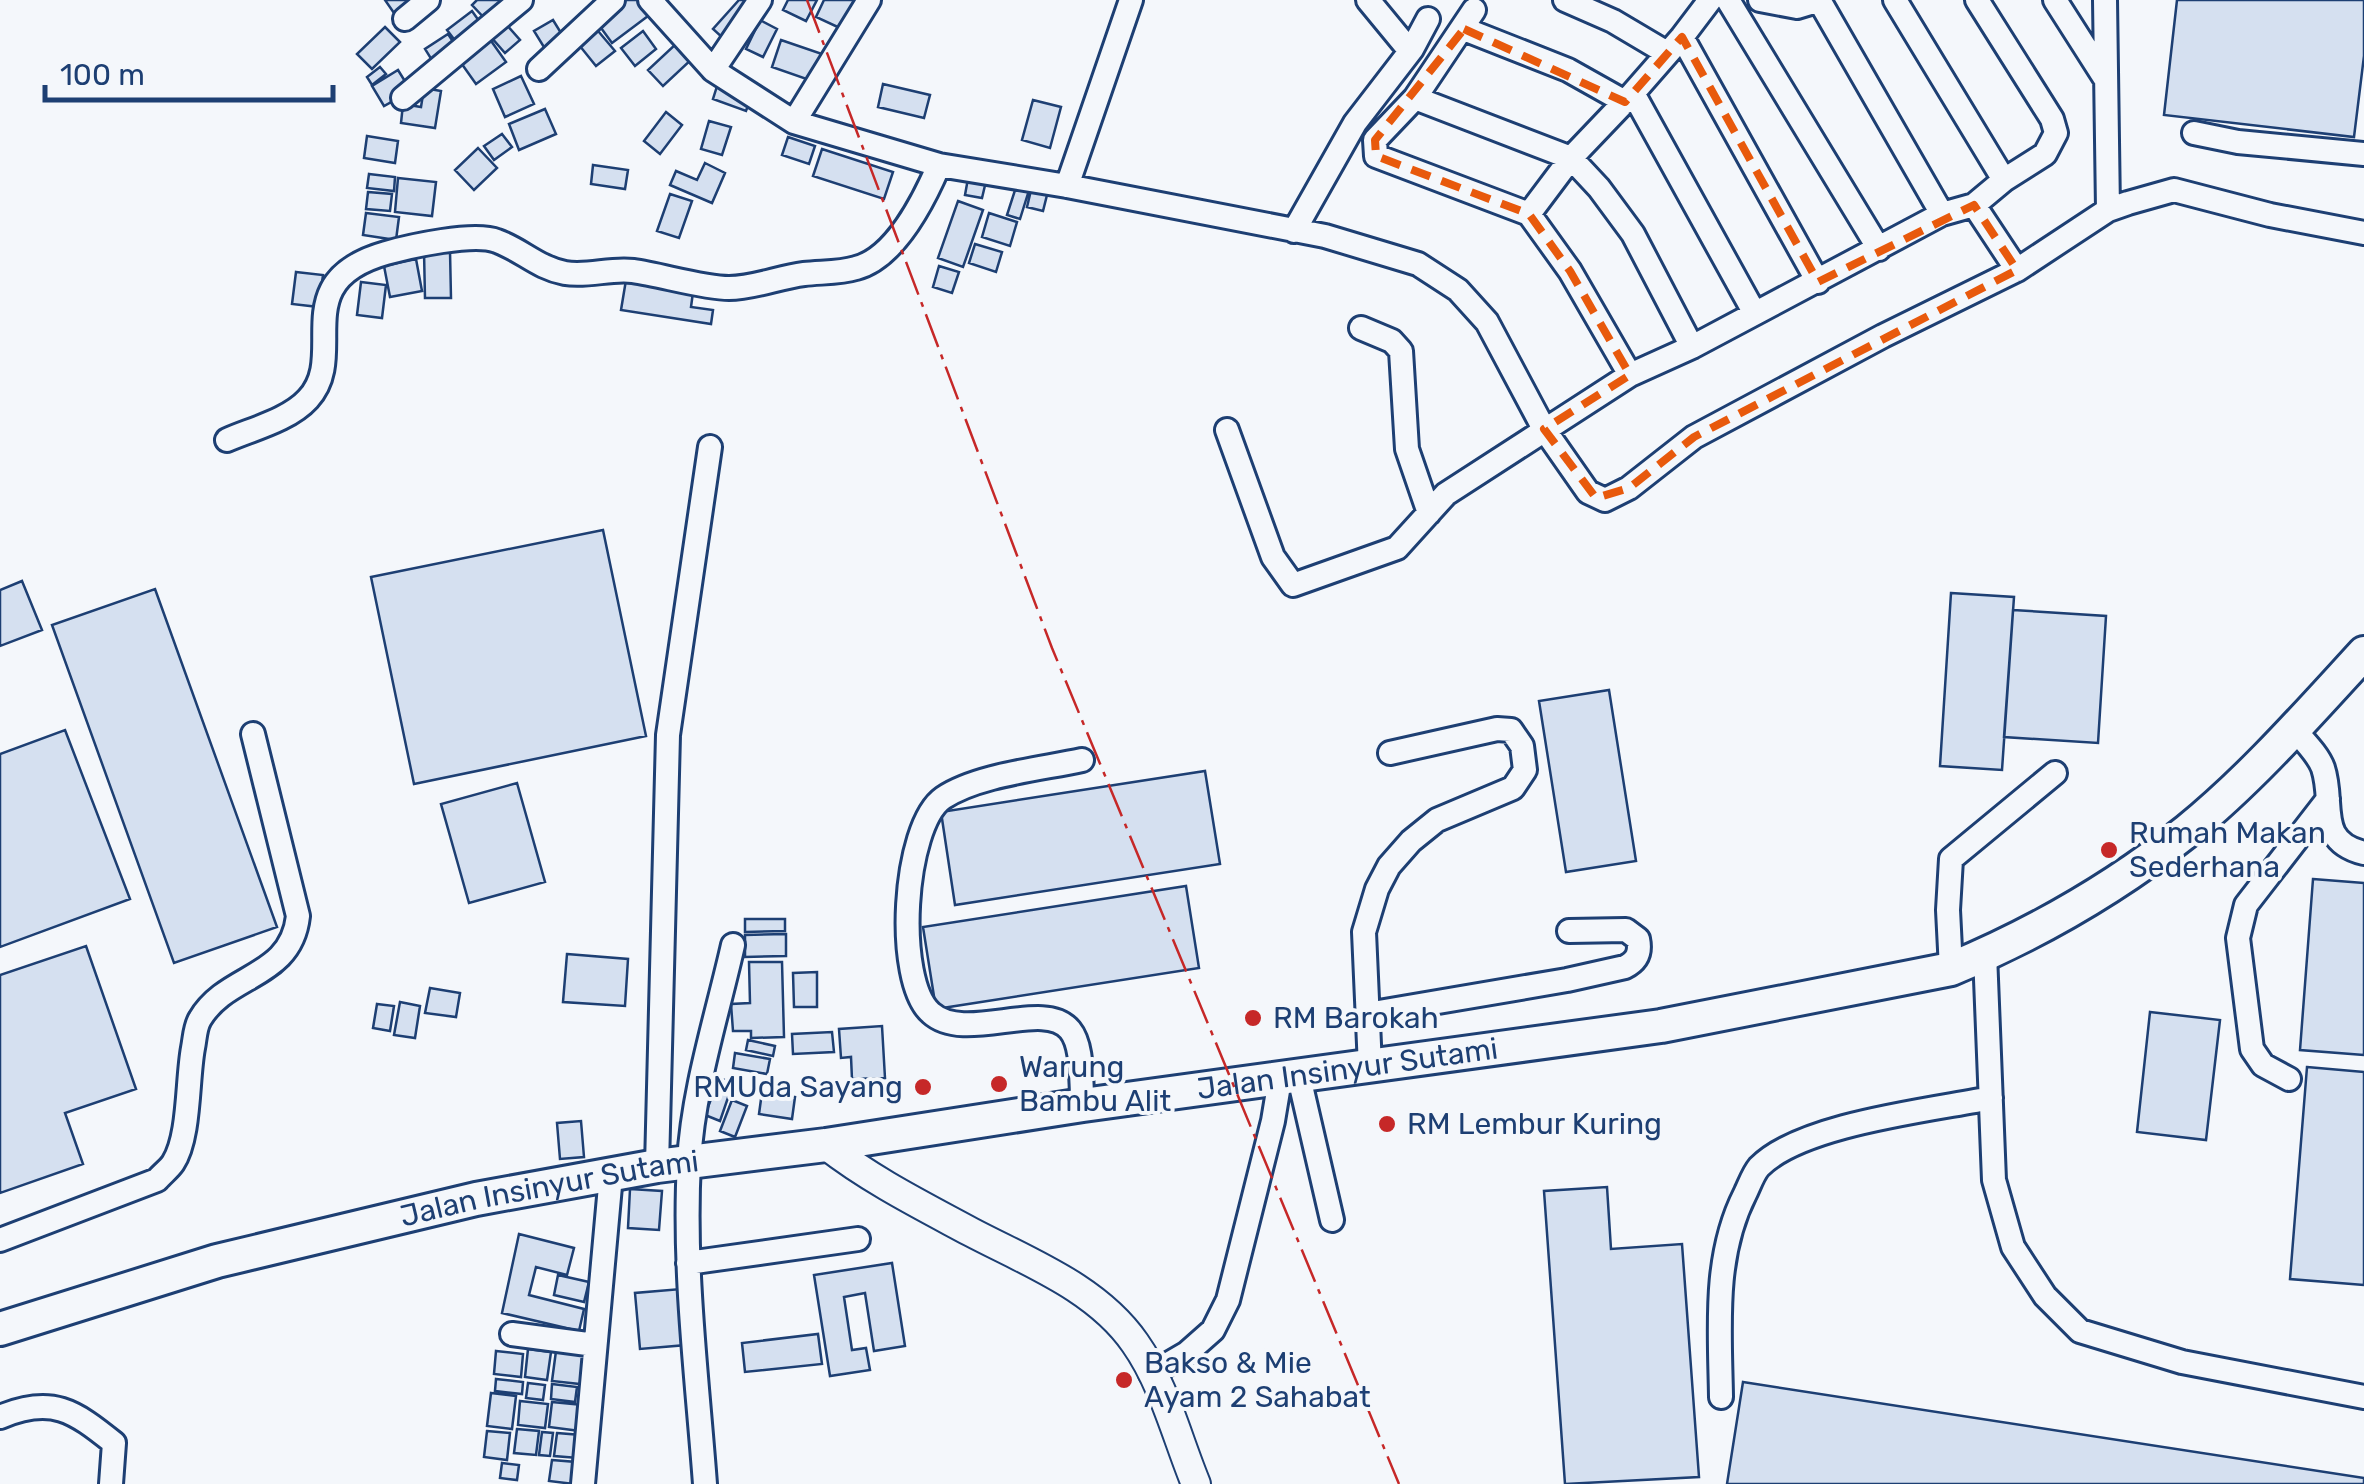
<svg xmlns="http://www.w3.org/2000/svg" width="2364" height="1484" font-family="Rubik,sans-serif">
<rect width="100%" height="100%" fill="#f4f7fb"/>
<path fill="#d5e0f0" stroke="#1d3f73" stroke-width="2.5" d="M385,0H413L394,13Z
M477,0H514L489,23L472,5Z
M625,0H642L652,13L612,43L596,21Z
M739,0H758L724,39L713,29Z
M788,0H817L806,21L783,10Z
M824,0H856L842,29L816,17Z
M2177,0H2364V56L2354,137L2164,115Z
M472,11L484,28L460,47L447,30Z
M553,20L566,41L547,52L534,31Z
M760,20L777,29L763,57L746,49Z
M506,24L520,40L505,53L491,37Z
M593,25L615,51L596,66L575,40Z
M385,27L400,42L372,69L357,54Z
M643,31L656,49L635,66L621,48Z
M448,34L458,49L435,65L425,49Z
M489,38L506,62L476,84L459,60Z
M781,40L825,55L815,82L772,67Z
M678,42L693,58L663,86L648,70Z
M380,67L386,74L372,85L367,77Z
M398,70L411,91L384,106L372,86Z
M521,76L534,104L505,117L493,89Z
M718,83L752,95L746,111L713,99Z
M883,84L930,95L924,118L878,107Z
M424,88L441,91L435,128L401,123L403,104L421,107Z
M1033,100L1061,107L1050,148L1022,140Z
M545,109L556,134L519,150L509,124Z
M666,112L682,125L660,154L644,141Z
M709,121L731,127L722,155L701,149Z
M502,134L512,147L494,160L484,146Z
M367,136L398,141L395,163L364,158Z
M788,137L815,146L809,164L782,155Z
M478,148L497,168L474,190L455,170Z
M822,149L893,172L884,199L813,176Z
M705,163L725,173L712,203L670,185L676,171L697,180Z
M593,165L628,170L625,189L591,184Z
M969,173L987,177L982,198L965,195Z
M369,174L395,177L394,191L367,188Z
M398,178L436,182L432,216L395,212Z
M1017,184L1030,187L1020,219L1007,215Z
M1032,186L1048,191L1043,211L1027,207Z
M368,192L392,194L390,211L366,209Z
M670,194L692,201L679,238L657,231Z
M958,201L983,210L963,267L938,258Z
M366,213L399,217L396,240L363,235Z
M989,213L1017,222L1010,246L982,237Z
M975,244L1002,252L996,272L969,263Z
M424,251H450L451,298H425Z
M416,259L422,291L390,297L384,266Z
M939,266L959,272L952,293L933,287Z
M296,272L323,275L319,307L292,304Z
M627,274L694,285L691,307L713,310L711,324L621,310Z
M361,282L386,285L382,318L357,315Z
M603,530L646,736L414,784L371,577Z
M22,581L42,630L0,646V590Z
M155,589L277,927L174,963L52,625Z
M1951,593L2014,597L2002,770L1940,766Z
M2013,610L2106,616L2098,743L2004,737Z
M1609,690L1636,861L1566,872L1539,701Z
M65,730L130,899L0,947V754Z
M1205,771L1220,864L955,905L941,812Z
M517,783L545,882L469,903L441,804Z
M2313,879L2364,883V1055L2300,1050Z
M1186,886L1199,968L936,1009L923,927Z
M745,919H785V931L745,932Z
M786,934V956L745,957V935Z
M86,946L136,1089L65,1113L83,1164L0,1193V975Z
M567,954L628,959L625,1006L563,1002Z
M749,962H782L784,1037L751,1038V1031H733L731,1004L750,1003Z
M817,972V1007H794L793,973Z
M430,988L460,993L456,1017L425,1013Z
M400,1002L420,1006L415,1038L394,1035Z
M377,1004L394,1006L390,1031L373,1028Z
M2150,1012L2220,1020L2206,1140L2137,1132Z
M882,1026L885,1078L852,1079L851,1057L841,1058L839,1029Z
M832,1032L834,1052L793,1054L792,1034Z
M748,1040L775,1046L773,1056L746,1050Z
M735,1053L770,1059L767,1074L733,1068Z
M2307,1067L2364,1072V1285L2290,1279Z
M719,1078L733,1083L720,1121L705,1115Z
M762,1092L795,1097L792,1119L759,1114Z
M732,1100L747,1106L735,1137L720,1131Z
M581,1121L584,1157L560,1159L557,1123Z
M1607,1187L1611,1249L1682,1244L1699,1477L1565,1484L1544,1191Z
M630,1189L662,1191L659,1230L628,1228Z
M519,1234L574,1248L567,1275L536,1267L529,1295L584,1309L579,1331L502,1313Z
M892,1263L905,1346L874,1351L865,1293L844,1297L852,1350L866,1348L870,1370L830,1376L814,1275Z
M558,1275L589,1282L584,1302L554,1295Z
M681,1289L686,1345L640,1349L635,1293Z
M818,1334L822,1364L745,1372L742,1343Z
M528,1349L551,1352L547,1380L525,1377Z
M496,1351L523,1354L521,1377L494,1374Z
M556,1351L592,1355L589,1385L552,1381Z
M496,1379L523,1382L522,1394L495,1391Z
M1743,1382L2364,1478V1484H1727Z
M528,1383L545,1385L543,1400L526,1398Z
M552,1384L577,1387L575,1402L551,1399Z
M491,1393L516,1396L512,1429L487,1426Z
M520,1401L548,1404L545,1428L518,1425Z
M552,1402L583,1405L580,1431L549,1427Z
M517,1429L539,1431L536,1455L514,1453Z
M487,1431L510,1433L507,1460L484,1457Z
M542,1432L553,1433L550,1456L539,1455Z
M557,1433L581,1435L578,1458L554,1456Z
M552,1460L576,1462L574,1484L549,1481Z
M502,1463L519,1465L517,1480L500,1478Z"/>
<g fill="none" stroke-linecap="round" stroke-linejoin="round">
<defs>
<path id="minor" d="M650,0L713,70L794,122L939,165L1067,186L1325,236L1418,264L1458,290L1487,322L1544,429L1588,492L1605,500L1629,488L1694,437L1883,336L2017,270L2108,210L2128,203L2174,190L2270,215L2364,233
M1368,0L1410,51
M1565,0L1613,21L1667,53
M1728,0L1879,249
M1760,0L1797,7L1820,0
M1819,0L1942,214
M1895,0L2004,180
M2055,0L2106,80
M2105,0L2108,210
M1474,10L1415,98L1375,140L1376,156L1529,214L1570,271L1630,375
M405,19L428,0
M1464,29L1568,70L1625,102
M1682,37L1818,282
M539,69L613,0
M713,70L760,0
M1633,93L1682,37L1710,0
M403,98L521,0
M1415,98L1571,158L1599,188L1633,234L1692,347
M794,122L869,0
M2194,133L2238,142L2364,154
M1067,186L1131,0
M1974,205L2017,270
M1529,214L1571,158L1633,93L1754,312
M1294,231L1355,123L1412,49L1428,19
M1361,328L1392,341L1401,351L1407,449L1429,513
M1227,430L1273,557L1293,585L1397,548L1446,494L1630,375L1692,347L1942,214L1974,205L2004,180L2045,154L2056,133L2052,119L1977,0
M227,440C252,429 289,420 308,399C350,354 284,282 386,253C411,246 474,232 497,241C522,250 538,268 565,273C588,277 610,268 633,271C661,275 704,288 729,288C754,288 779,277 804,274C820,272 840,273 856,268C895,258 924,200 939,165
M2294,729C2303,740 2318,754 2323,768C2335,804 2315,841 2364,853
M1082,760C1041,769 977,775 943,798C903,826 894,981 931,1013C965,1044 1044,998 1070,1030C1084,1047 1080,1084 1083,1105
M1985,954L1994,1180L2013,1247L2045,1296L2080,1331L2182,1362L2364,1397
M1951,969L1948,910L1951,859L2055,773
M1367,1014L1567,980L1625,967C1637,961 1641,953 1638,939L1626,930L1569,931
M1370,1067L1364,932L1377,889L1389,866L1411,841L1437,820L1513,788L1525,770L1522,746L1511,730L1497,729L1390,753
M1299,1077L1332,1220
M2289,1079L2263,1065L2252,1049L2238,938L2246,905L2328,799
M657,1166L668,735L710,447
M0,1240L157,1180C162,1174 169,1169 173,1163C190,1137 187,1080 193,1048C195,1038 195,1027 200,1019C227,973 291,979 298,916L253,734
M688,1263L858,1239
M512,1334L595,1345
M1151,1374L1187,1353L1213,1330L1228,1300L1273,1121L1280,1079
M1721,1397C1720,1329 1713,1257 1745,1194C1749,1186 1753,1174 1759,1167C1801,1124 1931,1110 1991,1098
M0,1417C52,1395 74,1411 114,1443L111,1484
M583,1484L611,1175
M705,1484C697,1377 683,1269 689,1162C693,1089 717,1016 733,945"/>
<path id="major" d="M826,1145C871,1180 921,1205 971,1232C1028,1262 1097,1288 1135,1343C1164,1384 1177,1438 1196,1484"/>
<g id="highway">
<path id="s1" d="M0,1329L217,1261L476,1199L657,1166L826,1145L1083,1105L1661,1026L1951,969C2035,934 2115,888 2187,831C2251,779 2308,714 2364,653"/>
</g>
</defs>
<use href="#minor" stroke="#1d3f73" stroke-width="28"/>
<use href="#major" stroke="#1d3f73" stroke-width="32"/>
<use href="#highway" stroke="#1d3f73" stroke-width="38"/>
<use href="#minor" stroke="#f4f7fb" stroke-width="22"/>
<use href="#major" stroke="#f4f7fb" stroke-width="28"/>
<use href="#highway" stroke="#f4f7fb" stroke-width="32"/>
<path stroke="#c62828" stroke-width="2.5" stroke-dasharray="35 8 5 8" stroke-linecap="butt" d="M807,0L1052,648L1399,1484"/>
</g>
<path fill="none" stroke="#e8590c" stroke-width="8" stroke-dasharray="20 12" stroke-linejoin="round" d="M1464,29L1625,102L1682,37L1818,282L1974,205L2017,270L1694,437L1629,488L1596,498L1544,429L1630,375L1570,271L1529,214L1376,156L1375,140Z"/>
<g fill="#c62828" stroke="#f4f7fb" stroke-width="4">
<circle cx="2109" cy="850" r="10"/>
<circle cx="1253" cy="1018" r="10"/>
<circle cx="999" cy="1084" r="10"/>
<circle cx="923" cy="1087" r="10"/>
<circle cx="1387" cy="1124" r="10"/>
<circle cx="1124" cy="1380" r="10"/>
</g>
<g text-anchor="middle" stroke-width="8" stroke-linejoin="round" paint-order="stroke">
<g font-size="30" fill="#1d3f73" stroke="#f4f7fb" text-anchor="start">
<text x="2129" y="843">Rumah Makan<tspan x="2129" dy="34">Sederhana</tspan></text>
<text x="1273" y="1028">RM Barokah</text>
<text x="1019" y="1077">Warung<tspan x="1019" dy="34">Bambu Alit</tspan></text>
<text x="903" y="1097" text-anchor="end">RMUda Sayang</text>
<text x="1407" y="1134">RM Lembur Kuring</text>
<text x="1144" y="1373">Bakso &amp; Mie<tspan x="1144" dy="34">Ayam 2 Sahabat</tspan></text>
</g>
<g font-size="30" fill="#1d3f73" stroke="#f4f7fb">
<text dy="10" stroke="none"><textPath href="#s1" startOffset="1375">Jalan Insinyur Sutami</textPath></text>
<text dy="10" stroke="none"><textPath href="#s1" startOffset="568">Jalan Insinyur Sutami</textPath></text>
</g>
</g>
<path d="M45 85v15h288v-15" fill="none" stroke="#1d3f73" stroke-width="5"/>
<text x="60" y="85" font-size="30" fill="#1d3f73" stroke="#f4f7fb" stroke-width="8" paint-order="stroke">100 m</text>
</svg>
